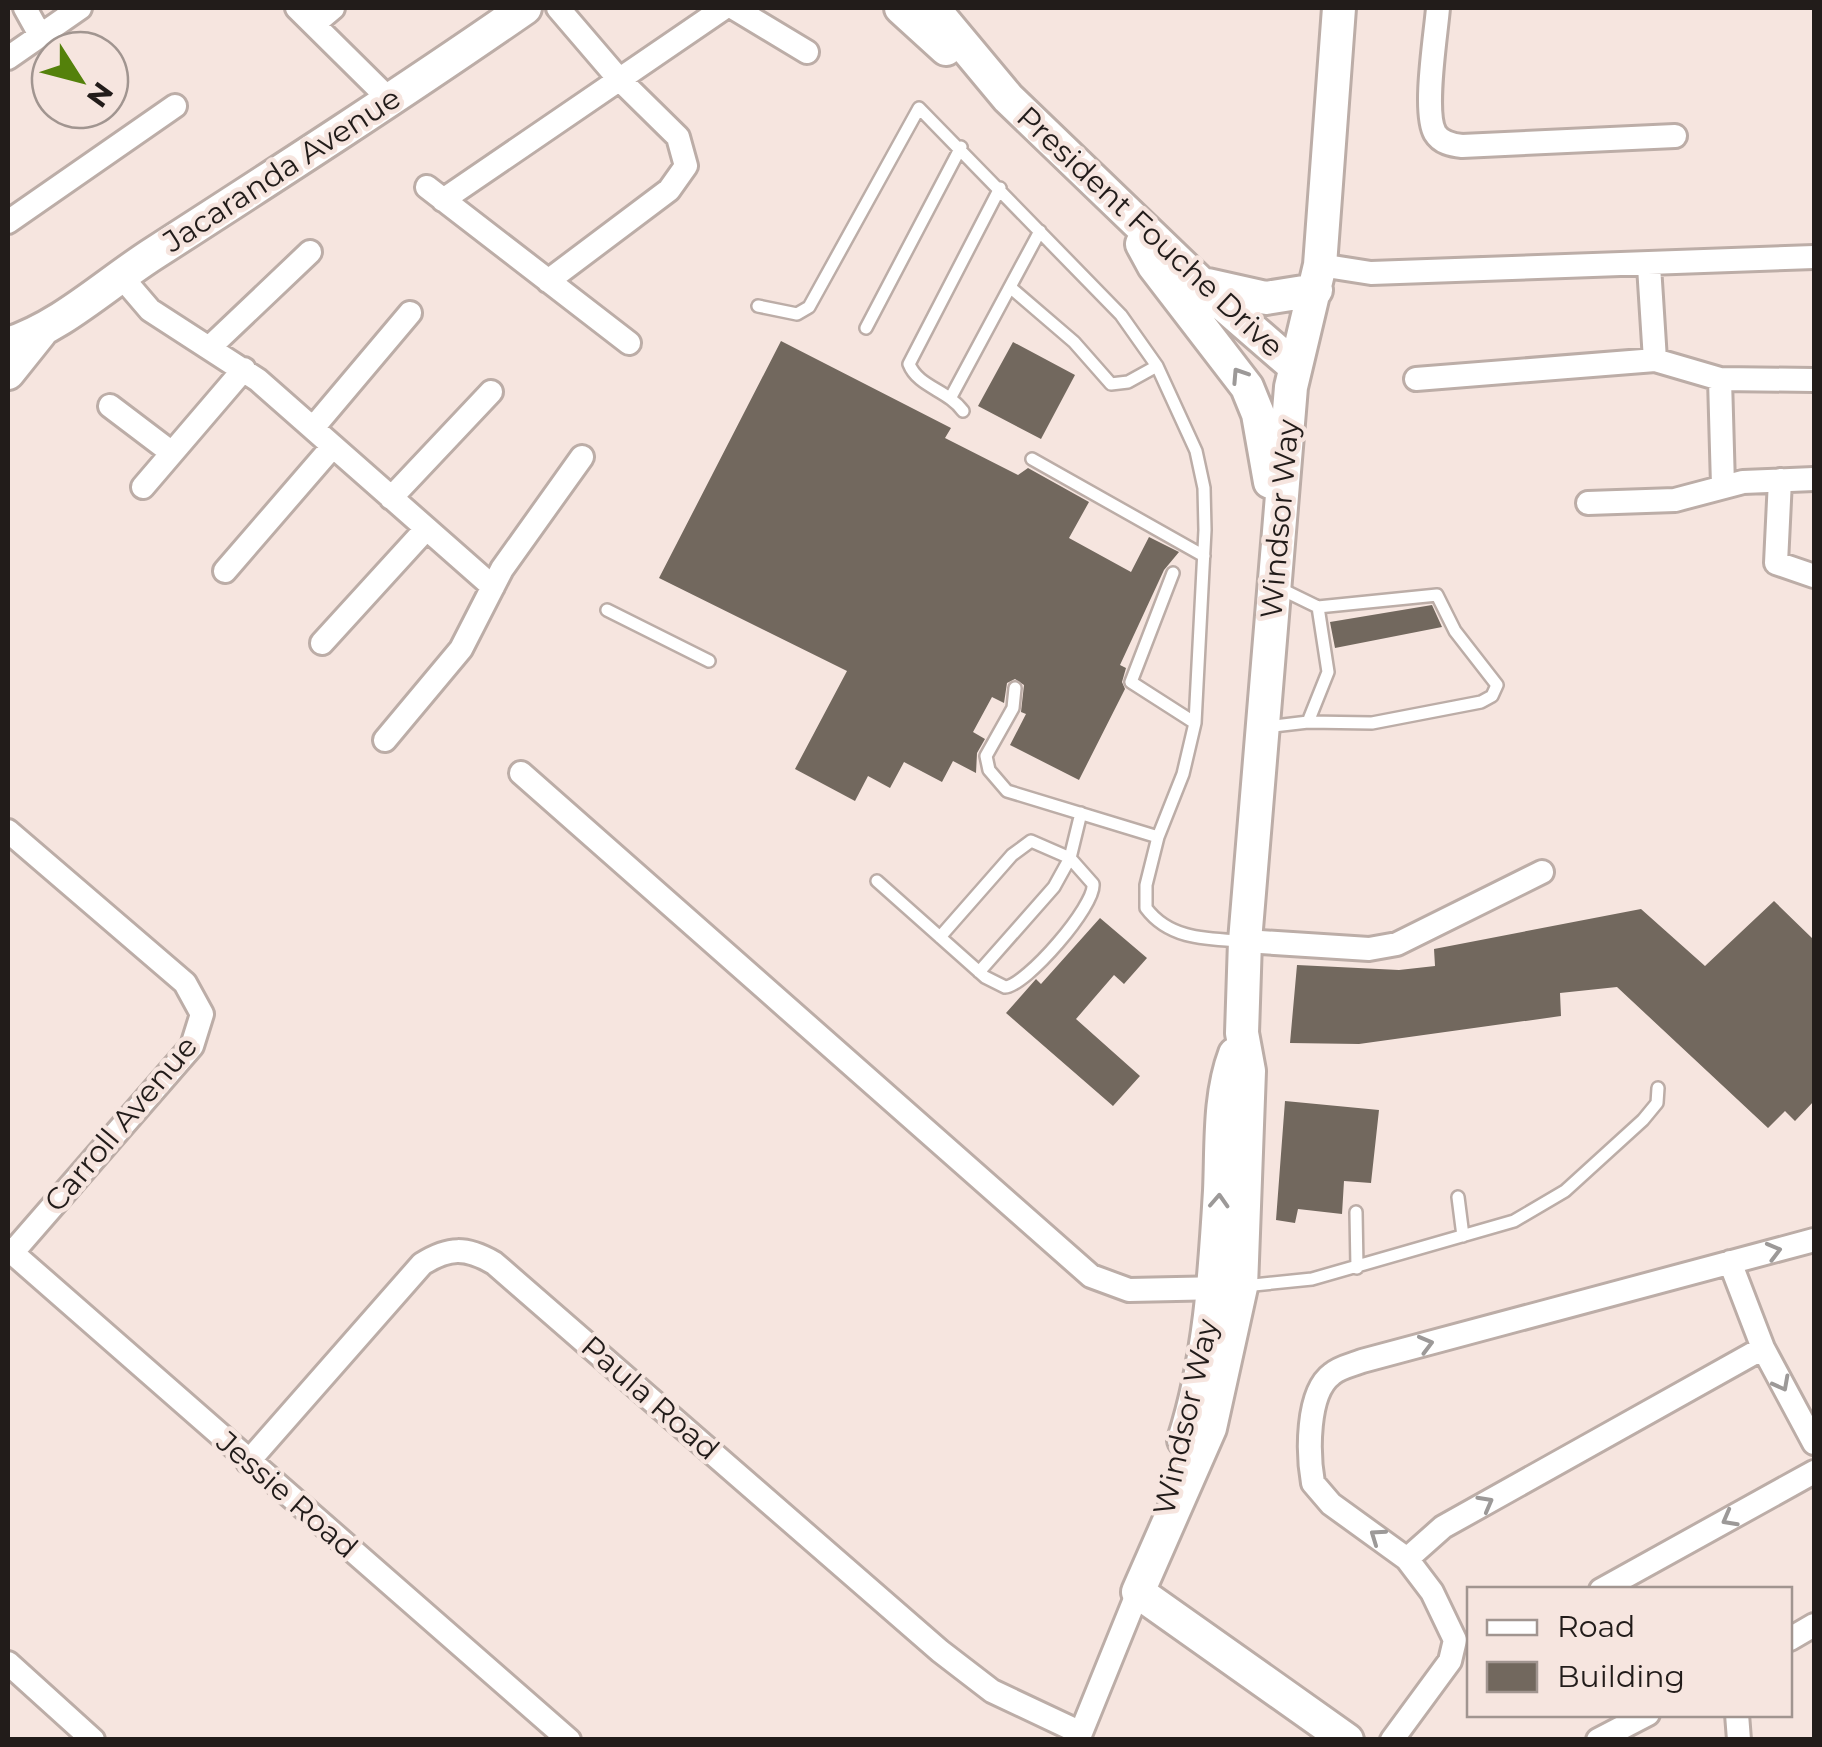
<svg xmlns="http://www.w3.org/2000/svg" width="1822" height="1747" font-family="Montserrat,sans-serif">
<rect width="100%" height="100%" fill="#f6e5df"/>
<path fill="#72685e" d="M781,341L951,428L945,438L1018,475L1028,468L1089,502L1069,538L1131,572L1149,537L1179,552L1164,570L1120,665L1126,668L1122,682L1125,689L1079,780L1010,745L1026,714L1021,712L1024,685L1015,679L1007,683L1004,703L992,697L973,732L985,739L977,753L976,773L953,761L942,782L904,762L890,788L868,776L855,801L795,769L847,671L659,578Z
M1013,342L1075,375L1041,439L978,406Z
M1432,605L1442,627L1335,648L1330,622Z
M1774,901L1814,940V1101L1795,1121L1785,1111L1768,1128L1617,987L1560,993L1561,1016L1359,1044L1290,1043L1297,965L1399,970L1435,966L1434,949L1641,909L1705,966Z
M1100,918L1147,958L1124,984L1114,975L1076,1019L1140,1076L1113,1106L1006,1013L1036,979L1041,984Z
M1285,1101L1379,1110L1371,1183L1344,1181L1342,1214L1298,1209L1295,1223L1276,1220Z"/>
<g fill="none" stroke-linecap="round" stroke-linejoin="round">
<defs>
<path id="lane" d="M1010,287L1074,342L1111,384L1128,382L1157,366
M758,306L797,314L809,307L919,108L1121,315L1157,366L1196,451L1204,488L1205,530L1195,723L1183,774L1158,837L1146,885V908C1169,939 1206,939 1241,941
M866,328L961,147
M952,395L1040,231
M963,411C948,390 918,387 909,364L1000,188
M1032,459L1204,556
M1173,573L1131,682L1195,723
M607,610L709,661
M1015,688L1013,708L986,756L989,770L1007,791L1158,837
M1308,722L1328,672L1318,607
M1266,727L1308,722L1372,723L1481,702L1492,696L1497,685L1455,631L1437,595L1318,607L1277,587
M877,881L985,977L1005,987C1026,986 1096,905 1093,884L1070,858L1031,841L1012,855L940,937
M979,972L1054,887L1070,858L1081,813
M1458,1197L1463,1236
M1356,1212L1357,1268
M1244,1286L1312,1279L1514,1221L1565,1191L1643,1120L1657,1103L1658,1088"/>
<path id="street" d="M25,8L40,35
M297,8L391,101
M734,8L807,52
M1438,8C1436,34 1423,112 1435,133C1441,143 1452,145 1462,146L1675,136
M314,24L333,8
M8,58L80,8
M427,187L629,343
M443,200L724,8
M8,222L175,106
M1320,265L1371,273L1814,257
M1649,266L1655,360
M120,275L150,310L258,380L493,587
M548,281L669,190L686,166L678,137L618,78L558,8
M209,348L310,252
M1416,379L1655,360L1720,379L1814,380
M1720,379L1723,486
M110,406L172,453
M313,428L410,313
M1780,480L1776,563L1814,576
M143,487L244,369
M391,498L491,392
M1588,503L1675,500L1743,482L1814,479
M225,571L333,446
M322,643L426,529
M385,740L461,649L502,569L582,457
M521,773L1091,1276L1129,1290L1224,1288
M8,831L185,983L202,1014L192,1046L12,1253
M1245,941L1369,949L1397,944L1542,872
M8,1249L569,1740
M1730,1262L1763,1348L1814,1443
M248,1462L422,1264C449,1247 466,1247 494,1263L940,1651L992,1691L1081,1733
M1407,1559L1443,1527L1763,1348
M1601,1590L1814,1472
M1790,1639L1814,1625
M8,1663L93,1740
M1737,1714L1739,1740
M1078,1740L1138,1592
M1392,1740L1450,1661L1455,1640L1432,1592L1407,1559L1331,1504L1313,1483C1308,1455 1306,1393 1332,1374C1340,1367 1352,1365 1362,1361L1814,1240
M1598,1740L1648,1714"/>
<path id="secondary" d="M901,8L946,49
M933,8L1008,98L1219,301L1293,365
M1339,8L1320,265L1291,387L1245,941L1242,1033L1249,1071L1241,1287L1210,1428L1138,1592L1347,1740
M1142,244L1154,266L1247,387L1258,414L1270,482
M1208,285L1266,298L1316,290
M8,344C63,326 107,283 156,252C280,172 404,92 525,8
M8,373L40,333
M1184,1440C1210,1359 1215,1275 1220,1191C1222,1146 1219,1096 1235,1054"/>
</defs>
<use href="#lane" stroke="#bcada7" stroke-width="16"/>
<use href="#street" stroke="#bcada7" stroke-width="28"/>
<use href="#secondary" stroke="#bcada7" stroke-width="38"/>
<use href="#lane" stroke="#fff" stroke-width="11"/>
<use href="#street" stroke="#fff" stroke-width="22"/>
<use href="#secondary" stroke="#fff" stroke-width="32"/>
</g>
<defs><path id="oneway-chevron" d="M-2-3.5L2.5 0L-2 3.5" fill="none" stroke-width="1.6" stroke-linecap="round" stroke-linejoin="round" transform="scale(2.5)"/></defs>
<g stroke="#9c9998">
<use href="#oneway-chevron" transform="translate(1239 375) rotate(-123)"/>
<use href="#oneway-chevron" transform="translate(1219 1201) rotate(-87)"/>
<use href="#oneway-chevron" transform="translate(1774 1251) rotate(-15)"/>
<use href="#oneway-chevron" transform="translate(1426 1344) rotate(-15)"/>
<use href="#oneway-chevron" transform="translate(1782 1384) rotate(62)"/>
<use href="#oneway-chevron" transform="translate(1486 1503) rotate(-29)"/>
<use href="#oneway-chevron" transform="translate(1729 1519) rotate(151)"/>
<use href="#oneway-chevron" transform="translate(1377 1536) rotate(-145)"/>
</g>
<g text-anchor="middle" stroke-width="9" stroke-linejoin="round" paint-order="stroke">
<g font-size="30" fill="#221c1a" stroke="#f6e5df">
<text transform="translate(282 170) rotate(-33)" y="10">Jacaranda Avenue</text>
<text transform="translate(1150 232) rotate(43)" y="10">President Fouche Drive</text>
<text transform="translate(1280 519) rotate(-85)" y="10">Windsor Way</text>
<text transform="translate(121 1124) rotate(-50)" y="10">Carroll Avenue</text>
<text transform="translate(650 1398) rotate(41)" y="10">Paula Road</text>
<text transform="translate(1186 1417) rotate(-77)" y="10">Windsor Way</text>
<text transform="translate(287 1495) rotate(41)" y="10">Jessie Road</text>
</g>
</g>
<rect width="1822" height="1747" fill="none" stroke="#221c1a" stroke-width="20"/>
<rect x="1467" y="1587" width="325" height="130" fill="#f6e5df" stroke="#a19590" stroke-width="2.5"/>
<rect x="1487" y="1620" width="50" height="15" fill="#ffffff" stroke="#a19590" stroke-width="2.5"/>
<text x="1557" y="1637" font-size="30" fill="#221c1a">Road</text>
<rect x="1487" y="1662" width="50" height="30" fill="#72685e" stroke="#a19590" stroke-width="2.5"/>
<text x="1557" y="1687" font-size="30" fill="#221c1a">Building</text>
<g transform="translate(80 80) rotate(126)"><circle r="48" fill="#f6e5df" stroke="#a19590" stroke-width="2.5"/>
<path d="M0-8L18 38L0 25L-18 38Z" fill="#54810b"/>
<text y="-15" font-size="28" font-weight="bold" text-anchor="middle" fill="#221c1a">N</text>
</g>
</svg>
